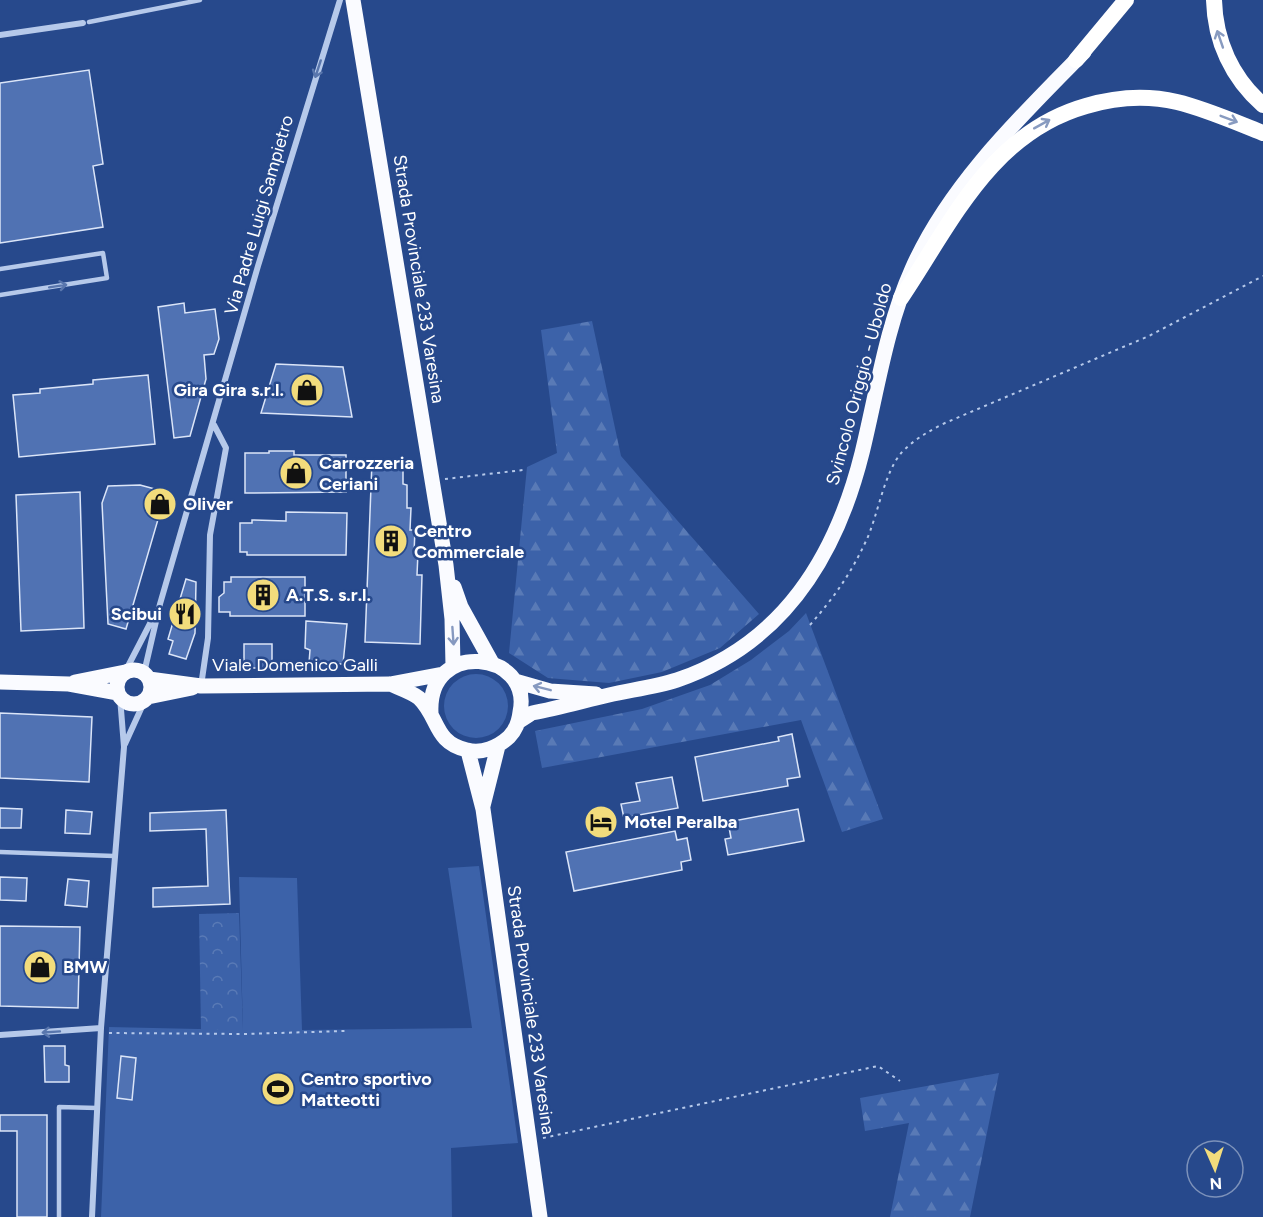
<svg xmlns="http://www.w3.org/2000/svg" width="1263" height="1217" font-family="Figtree,sans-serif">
<defs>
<pattern id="forest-firs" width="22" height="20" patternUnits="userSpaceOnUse" patternTransform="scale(1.5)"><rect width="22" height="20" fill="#3c62a9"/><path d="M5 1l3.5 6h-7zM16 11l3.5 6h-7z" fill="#597ab6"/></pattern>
<pattern id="park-crowns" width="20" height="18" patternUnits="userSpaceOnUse" patternTransform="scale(1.5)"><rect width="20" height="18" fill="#3c62a9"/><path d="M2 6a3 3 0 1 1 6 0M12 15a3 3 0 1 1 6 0" fill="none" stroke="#597ab6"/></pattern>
</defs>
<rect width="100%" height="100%" fill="#27498c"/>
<path fill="#3c62a9" d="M444 706a32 32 0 1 1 64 0a32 32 0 1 1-64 0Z
M479,866L518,1143L451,1148L452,1217H101L109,1027L243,1030L239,877L297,878L302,1030L472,1028L448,868Z"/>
<path fill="url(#forest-firs)" d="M592,321L621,456L759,614L720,648L662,672L609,683L548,678L509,653L527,467L557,453L541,330Z
M806,613L883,819L842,832L801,720L542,768L535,731L642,709L710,685L751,660L789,631Z
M999,1073L970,1217H890L909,1123L865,1131L860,1098Z"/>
<path fill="url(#park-crowns)" d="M239,913L243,1030H201L199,914Z"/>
<path fill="#5072b3" stroke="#dbe5f8" stroke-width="1.5" d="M89,70L103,164L93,166L103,227L0,243V83Z
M184,303L185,313L215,309L219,339L214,354L204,355L206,379L190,436L174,438L158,307Z
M276,364L343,367L352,417L261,413Z
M148,375L155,444L19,457L13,395L40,393V389L93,384V380Z
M269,451H294V455H346V492L245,493V453H269Z
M372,461L403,462V484L407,485V508H411L410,530H415L414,553H418L417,575H422L420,644L365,642Z
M140,485L166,492L126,629L108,624L102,503L108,486Z
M80,492L84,628L21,631L16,495Z
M286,512L347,513L346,555H247V552H240V523H252V520L286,521Z
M231,577H305V616H230V612H219V597L224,593V582H231Z
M186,579L196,582L195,633L186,659L169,654L173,641L168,639Z
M306,621L347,624L343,664L309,663L310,650L305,648Z
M244,644H272V668H244Z
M0,713L92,717L89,782L0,778Z
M792,734L800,777L787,779L788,786L703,801L695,757L779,741L778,737Z
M672,777L678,808L633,816L634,821L625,823L621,804L640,801L636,783Z
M0,808L22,809L21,828H0Z
M798,809L804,841L728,855L725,839L731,838L728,822Z
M66,810L92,812L90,834L65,833Z
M226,810L230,904L153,907V888L208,886L206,829L150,831V813Z
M675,831L677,840L687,838L691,860L681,862L682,870L574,891L566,852Z
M0,877L27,878L26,901L0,900Z
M68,879L89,881L87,907L65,905Z
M0,926L80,927L78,1008L0,1006Z
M44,1046H65V1065L69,1066V1082H45Z
M121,1056L136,1058L132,1100L117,1098Z
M0,1115H47V1217H17V1131H0Z"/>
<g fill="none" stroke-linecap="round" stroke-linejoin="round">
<path stroke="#b6c9ea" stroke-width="2" stroke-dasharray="3 4.5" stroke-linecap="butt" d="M445,479L523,470
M810,625C835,596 850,575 866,541C878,516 884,471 903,451C915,439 929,431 945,423L1149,336L1263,276
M109,1033L244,1034L345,1031
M543,1138L878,1066L900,1081"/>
<path stroke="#b6c9ea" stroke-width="4.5" d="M89,22L200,0
M0,269L103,253L107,278L0,295
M0,852L114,856
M59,1217V1107L97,1108"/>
<path stroke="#b6c9ea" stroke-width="6" d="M0,35L83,23
M125,672L156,612
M144,673L160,604L258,266L340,0
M201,686L208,638L210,535L226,448L214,425
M125,744L145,700
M0,1035L101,1028
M92,1217L101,1028L124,747L120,697"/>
<path stroke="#fafbff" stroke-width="15" d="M353,0L446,565L452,619L453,666
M454,587L461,607L492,663
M117 687a17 17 0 1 1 34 0a17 17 0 1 1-34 0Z
M149,679L201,686L390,684L443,674
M515,681L550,691L596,694
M0,682L69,684L118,693
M75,682L125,672
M390,684C399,688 411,692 419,698C439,717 434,743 467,750C482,754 498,747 509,737C516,730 519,721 520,712C533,651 427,638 431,713
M148,697L192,688
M518,722L532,713C558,708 583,701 609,695C631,690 655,687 677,680C783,644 836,557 862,453C877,392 886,327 912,269C949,185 1020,117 1084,52
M468,751L483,809L540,1217
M483,806L498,746"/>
<path stroke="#fff" stroke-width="16" d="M1214,0C1215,41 1232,78 1263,105
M1076,60L1126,0
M901,298C952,222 991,133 1086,106C1116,97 1147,95 1177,102C1206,109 1235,122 1263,133"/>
</g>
<defs><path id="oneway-shaft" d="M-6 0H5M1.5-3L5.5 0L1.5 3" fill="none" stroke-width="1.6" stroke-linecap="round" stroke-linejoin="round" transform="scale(1.5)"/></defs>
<g stroke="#889bc0">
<use href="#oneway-shaft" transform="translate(1220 39) rotate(-109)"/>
<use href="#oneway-shaft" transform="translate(1229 119) rotate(21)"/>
<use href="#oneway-shaft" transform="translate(1042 124) rotate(-29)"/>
</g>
<g stroke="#5976ad">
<use href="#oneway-shaft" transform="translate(318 69) rotate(108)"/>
<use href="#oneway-shaft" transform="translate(58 286) rotate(-9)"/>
<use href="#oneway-shaft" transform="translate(51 1032) rotate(176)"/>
</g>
<g stroke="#8699c0">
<use href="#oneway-shaft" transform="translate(453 636) rotate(86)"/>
<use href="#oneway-shaft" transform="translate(542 688) rotate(-166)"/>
</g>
<defs>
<symbol id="shop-disc" viewBox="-11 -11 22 22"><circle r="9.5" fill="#f2dc7c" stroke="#27498c"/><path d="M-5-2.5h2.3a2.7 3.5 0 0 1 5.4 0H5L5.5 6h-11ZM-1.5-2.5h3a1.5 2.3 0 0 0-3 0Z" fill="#111"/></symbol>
<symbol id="building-disc" viewBox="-11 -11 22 22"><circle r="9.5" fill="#f2dc7c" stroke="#27498c"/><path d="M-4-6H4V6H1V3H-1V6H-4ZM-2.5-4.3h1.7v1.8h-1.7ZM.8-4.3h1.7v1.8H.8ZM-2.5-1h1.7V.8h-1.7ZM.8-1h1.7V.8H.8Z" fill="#111"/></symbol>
<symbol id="restaurant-disc" viewBox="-11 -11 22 22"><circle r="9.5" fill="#f2dc7c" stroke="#27498c"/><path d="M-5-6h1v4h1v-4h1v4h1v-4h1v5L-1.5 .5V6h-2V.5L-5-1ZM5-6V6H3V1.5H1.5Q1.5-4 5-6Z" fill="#111"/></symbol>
<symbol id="hotel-disc" viewBox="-11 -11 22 22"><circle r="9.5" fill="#f2dc7c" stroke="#27498c"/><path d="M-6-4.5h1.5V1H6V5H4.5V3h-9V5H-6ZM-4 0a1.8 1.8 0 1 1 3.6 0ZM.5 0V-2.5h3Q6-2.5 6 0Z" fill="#111"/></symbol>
<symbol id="stadium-disc" viewBox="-11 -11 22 22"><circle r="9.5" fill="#f2dc7c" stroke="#27498c"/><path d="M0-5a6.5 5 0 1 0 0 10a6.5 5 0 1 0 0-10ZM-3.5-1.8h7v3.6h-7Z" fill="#111"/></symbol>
</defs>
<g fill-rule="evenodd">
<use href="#shop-disc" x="288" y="371" width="38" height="38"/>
<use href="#shop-disc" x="277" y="454" width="38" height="38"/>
<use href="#shop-disc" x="141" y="485" width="38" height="38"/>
<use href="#building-disc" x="372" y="522" width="38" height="38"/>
<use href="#building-disc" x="244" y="576" width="38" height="38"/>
<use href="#restaurant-disc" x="166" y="595" width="38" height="38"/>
<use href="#hotel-disc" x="582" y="803" width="38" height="38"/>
<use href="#shop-disc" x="21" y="948" width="38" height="38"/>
<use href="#stadium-disc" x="259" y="1070" width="38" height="38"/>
</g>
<g text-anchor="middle" stroke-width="5" stroke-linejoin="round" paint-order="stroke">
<g font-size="18" fill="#fff" stroke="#27498c">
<text transform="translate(259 215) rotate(-74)" y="6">Via Padre Luigi Sampietro</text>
<text transform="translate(419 279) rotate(81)" y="6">Strada Provinciale 233 Varesina</text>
<text transform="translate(859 384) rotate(-75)" y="6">Svincolo Origgio - Uboldo</text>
<text x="295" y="671">Viale Domenico Galli</text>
<text transform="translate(531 1010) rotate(82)" y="6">Strada Provinciale 233 Varesina</text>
</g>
<g font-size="18" font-weight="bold" fill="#fff" stroke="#27498c" text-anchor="start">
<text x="284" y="396" text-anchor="end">Gira Gira s.r.l.</text>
<text x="319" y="469">Carrozzeria<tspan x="319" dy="21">Ceriani</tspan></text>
<text x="183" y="510">Oliver</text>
<text x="414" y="537">Centro<tspan x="414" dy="21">Commerciale</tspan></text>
<text x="286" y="601">A.T.S. s.r.l.</text>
<text x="162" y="620" text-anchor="end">Scibui</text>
<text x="624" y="828">Motel Peralba</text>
<text x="63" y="973">BMW</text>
<text x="301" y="1085">Centro sportivo<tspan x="301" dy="21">Matteotti</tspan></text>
</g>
</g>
<g transform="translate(1215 1169) rotate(177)"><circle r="28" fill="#27498c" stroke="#7d92ba" stroke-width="1.5"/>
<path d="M0-4.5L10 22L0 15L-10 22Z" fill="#f2dc7c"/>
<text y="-9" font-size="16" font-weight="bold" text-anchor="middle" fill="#ffffff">N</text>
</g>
</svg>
